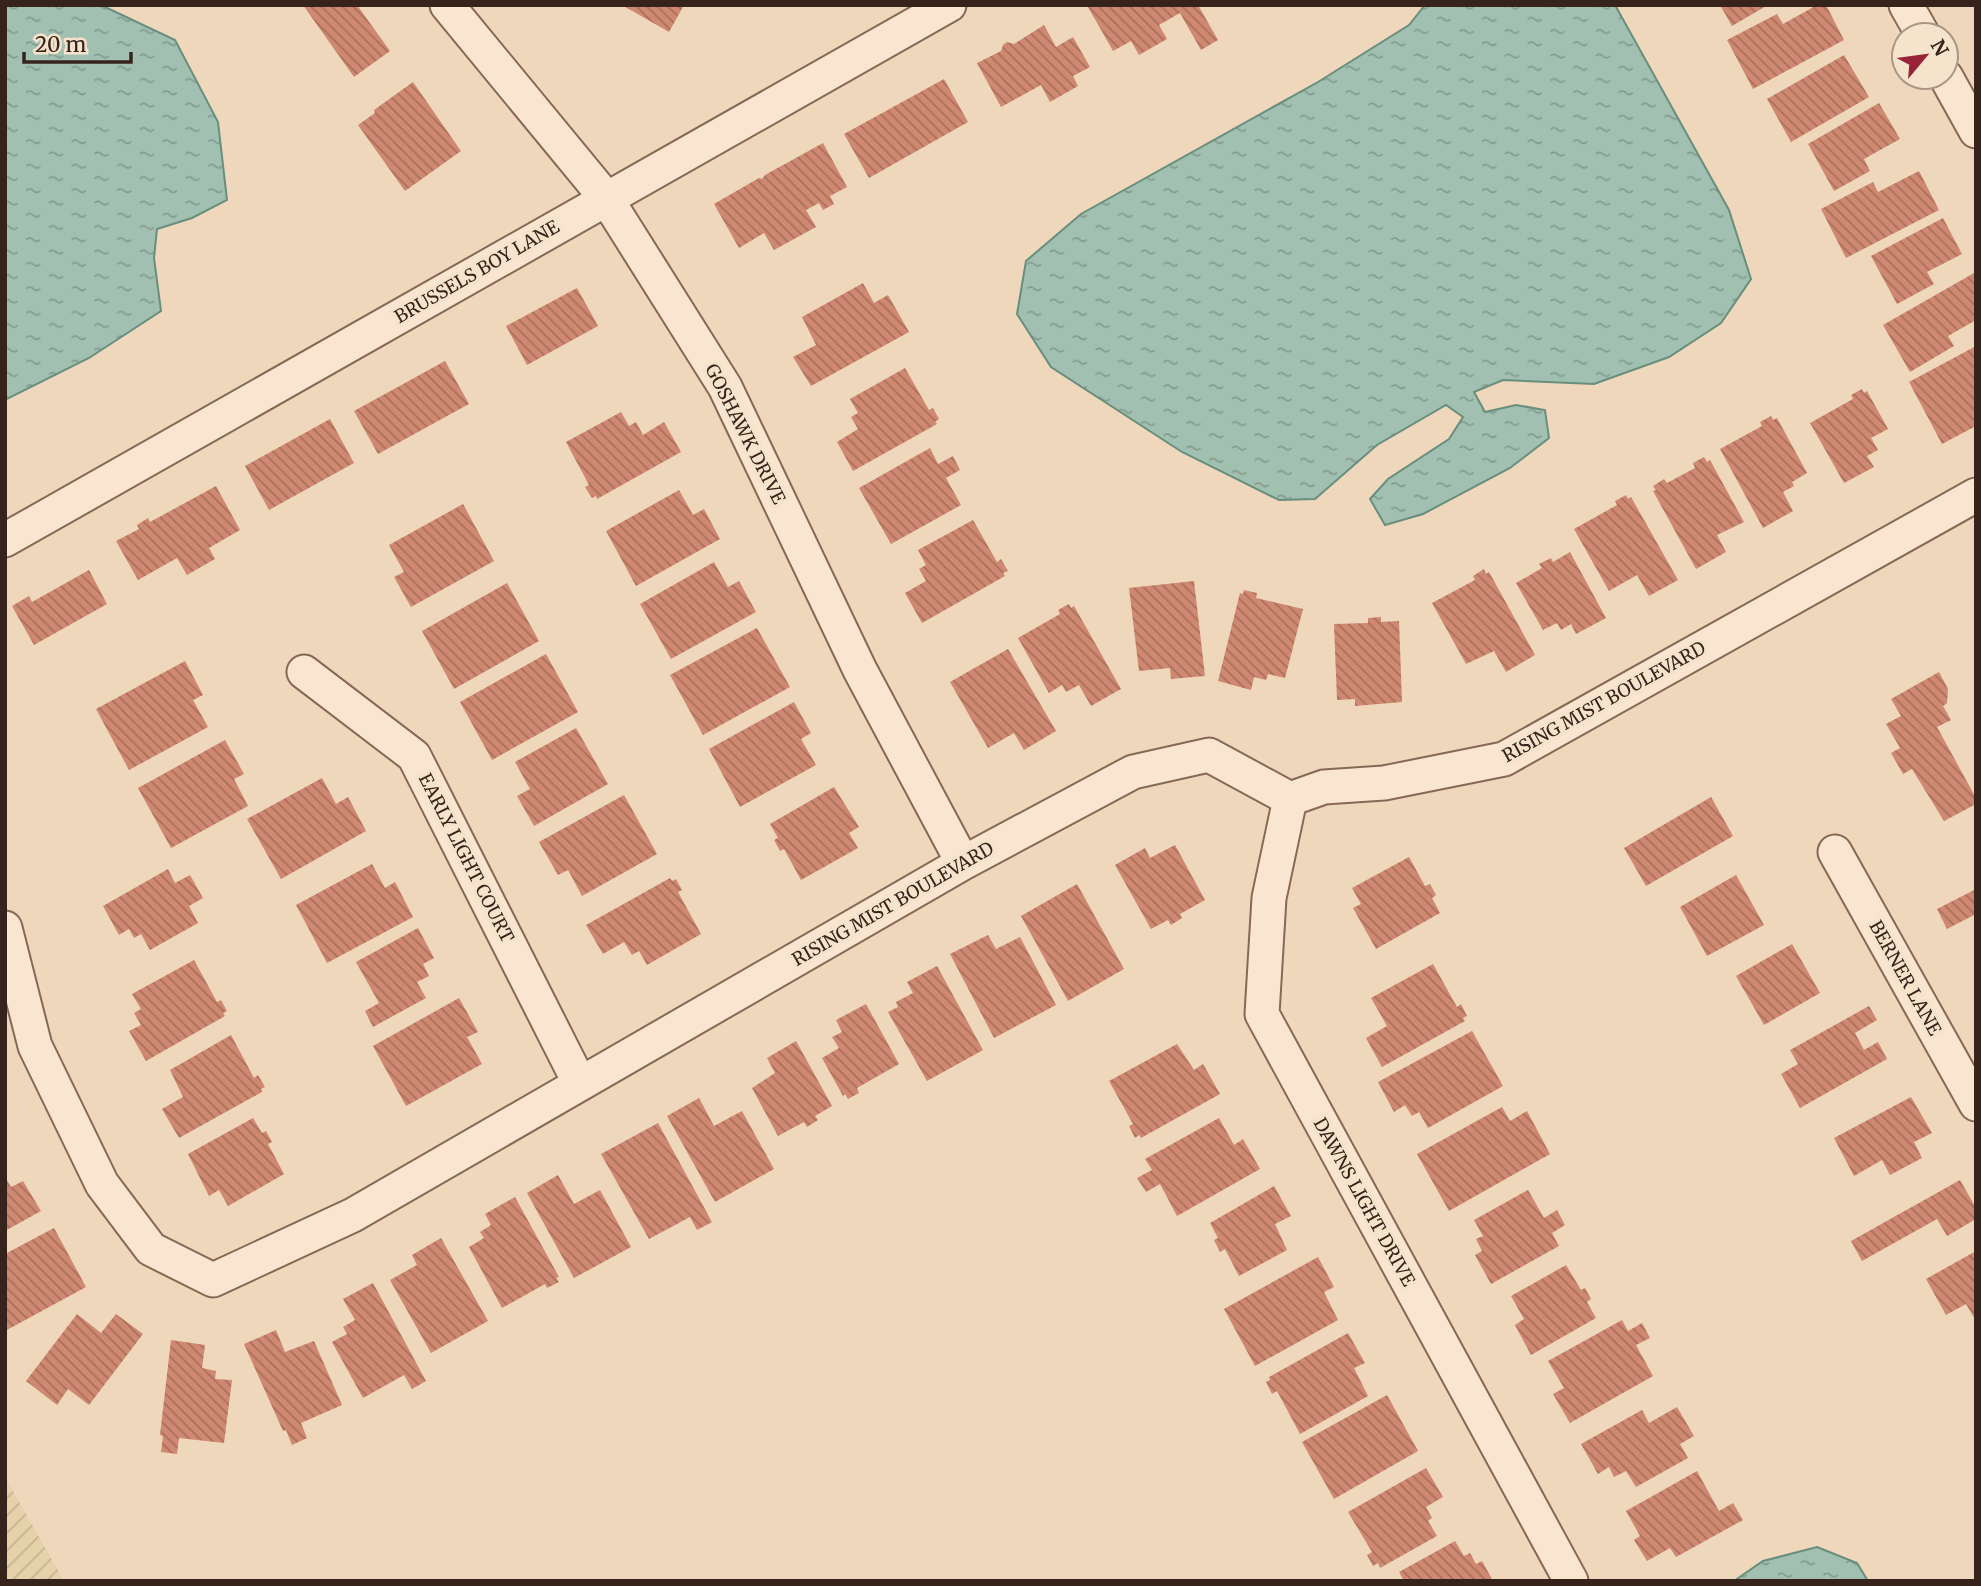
<svg xmlns="http://www.w3.org/2000/svg" width="1981" height="1586" font-family="Merriweather,serif">
<defs>
<pattern id="farmland-furrows" width="10" height="10" patternUnits="userSpaceOnUse" patternTransform="scale(1.75)"><rect width="10" height="10" fill="#e5d1aa"/><path d="M-1 1l2-2M0 10L10 0M9 11l2-2" fill="none" stroke="#c5b392"/></pattern>
<pattern id="water-ripples" width="26" height="14" patternUnits="userSpaceOnUse" patternTransform="scale(1.75)"><rect width="26" height="14" fill="#a1c0b1"/><path d="M2 4q2-2 4 0t4 0M15 11q2-2 4 0t4 0" fill="none" stroke="#849c8f"/></pattern>
<pattern id="building-back-hatch" width="6" height="6" patternUnits="userSpaceOnUse" patternTransform="scale(1.75)"><rect width="6" height="6" fill="#cf8871"/><path d="M-1 5l2 2M0 0l6 6M5-1l2 2" fill="none" stroke="#a96f5c"/></pattern>
</defs>
<rect width="100%" height="100%" fill="#efd7bc"/>
<path fill="url(#farmland-furrows)" d="M5,1477L64,1581H5Z"/>
<path fill="url(#water-ripples)" stroke="#688e7e" stroke-width="2" d="M5,5H101L175,40L218,122L227,200L192,218L157,229L154,258L161,311L89,358L5,400Z
M1425,5H1615L1729,210L1751,279L1721,323L1669,357L1594,384L1503,380L1474,392L1485,412L1516,405L1545,410L1549,438L1510,468L1423,514L1385,525L1370,499L1388,479L1449,439L1463,417L1446,405L1377,445L1315,499L1279,500L1182,452L1051,367L1017,314L1026,261L1081,214L1318,82L1409,25Z
M1817,1547L1857,1563L1868,1581H1734L1763,1561Z"/>
<path fill="url(#building-back-hatch)" d="M303,5H357L390,51L354,77Z
M622,5H684L669,32Z
M1092,5H1198L1218,40L1201,50L1180,13L1159,25L1167,39L1139,55L1131,41L1113,51L1088,7Z
M1720,5H1768L1732,26Z
M1817,5H1826L1844,40L1753,89L1727,40L1777,14L1783,24Z
M1044,25L1056,47L1073,37L1090,67L1073,76L1078,86L1050,102L1041,85L1001,107L977,63L1001,51L1003,45L1007,42L1014,44Z
M1844,55L1869,97L1791,142L1767,99Z
M944,79L968,122L869,178L844,134Z
M413,82L461,151L405,191L358,125L375,113L374,110Z
M1879,103L1900,139L1864,159L1870,171L1834,191L1808,144Z
M823,143L847,187L830,196L834,204L823,210L819,203L806,210L816,227L774,250L764,233L739,248L714,204L759,178L762,179L765,175Z
M1919,171L1939,210L1846,258L1821,209L1873,182L1878,192Z
M1943,218L1962,254L1927,272L1934,284L1897,304L1871,256Z
M1974,273L1976,277V320L1948,336L1954,346L1910,372L1883,325Z
M863,283L874,303L888,295L909,332L811,386L793,357L816,345L802,317Z
M577,288L598,326L527,365L506,326Z
M1976,346V426L1942,444L1909,382Z
M445,361L469,404L378,454L354,411Z
M905,368L929,410L933,408L939,419L935,422L937,424L853,471L837,442L858,429L851,417L858,413L850,399Z
M1862,389L1864,393L1867,391L1888,429L1871,438L1878,450L1867,456L1874,467L1844,483L1810,423L1853,399L1851,395Z
M621,412L629,426L636,422L643,435L664,422L681,452L597,499L596,496L592,498L585,487L589,485L566,442Z
M1771,416L1773,420L1777,418L1807,473L1792,482L1794,486L1783,492L1793,511L1763,528L1720,449L1762,426L1760,422Z
M330,419L354,463L269,510L245,466Z
M930,448L938,464L953,456L960,470L946,478L961,505L891,544L859,488Z
M1704,457L1707,462L1710,460L1744,522L1717,535L1726,552L1696,569L1653,491L1656,490L1653,486L1664,479L1667,483L1695,468L1693,463Z
M216,486L240,530L209,548L215,559L187,575L177,558L138,580L116,541L139,529L137,525L148,518L150,522Z
M679,490L693,515L704,509L720,539L636,586L606,531Z
M1626,495L1628,499L1631,497L1678,580L1649,596L1637,575L1609,591L1574,529L1617,505L1615,501Z
M463,504L494,561L411,607L394,577L404,572L389,545Z
M973,520L997,562L1001,559L1008,571L1003,573L1005,576L922,623L905,593L926,581L919,569L926,565L918,550Z
M1570,552L1606,618L1576,634L1571,624L1561,630L1557,623L1543,630L1516,583L1542,568L1539,564L1551,558L1553,562Z
M714,562L728,587L739,581L756,612L671,659L640,604Z
M1484,569L1486,574L1489,572L1535,655L1506,672L1494,651L1466,664L1432,603L1475,580L1473,576Z
M89,570L107,604L34,645L12,606L29,596L32,602Z
M1194,581L1205,676L1171,679L1170,668L1139,671L1129,588Z
M507,583L539,641L454,689L422,631Z
M1244,590L1257,593L1256,598L1303,609L1285,678L1268,674L1266,680L1254,677L1251,690L1218,681L1240,593L1243,594Z
M1069,604L1071,608L1074,606L1121,689L1091,706L1079,685L1066,692L1062,685L1049,693L1018,638L1060,614L1058,610Z
M1381,617V622L1399,621L1402,702L1355,706V699L1337,700L1334,624L1368,623V618Z
M757,628L790,687L703,735L670,675Z
M1008,649L1056,731L1024,750L1014,733L988,748L950,682Z
M546,654L578,712L492,760L460,702Z
M185,661L203,695L193,700L208,727L129,770L96,709Z
M1939,672L1948,689L1947,703L1943,706L1951,720L1937,727L1976,798V804L1944,821L1912,769L1903,774L1891,753L1900,748L1886,724L1901,716L1891,699Z
M794,702L811,733L801,739L816,765L740,807L709,749Z
M576,728L608,784L534,826L517,796L530,789L515,762Z
M225,740L244,774L234,779L248,806L171,848L138,788Z
M322,778L336,804L348,797L366,831L281,879L247,819Z
M834,787L859,827L849,833L858,848L801,880L784,849L780,851L774,840L778,838L770,824Z
M624,795L657,854L582,896L568,870L558,875L539,842Z
M1711,797L1733,836L1646,886L1624,848Z
M1175,845L1205,900L1180,914L1182,918L1171,925L1168,920L1151,929L1115,865L1145,848L1150,858Z
M1409,857L1425,886L1430,884L1436,895L1432,898L1440,913L1376,949L1353,908L1361,904L1352,888Z
M372,864L385,888L395,882L413,917L327,963L296,905Z
M168,869L175,883L190,875L203,898L189,906L198,923L150,950L141,934L134,938L129,929L119,935L103,906Z
M1736,875L1764,925L1707,956L1680,907Z
M670,878L672,881L676,879L682,890L678,892L701,934L647,965L639,951L632,955L624,942L603,954L586,925Z
M1077,884L1124,969L1068,1001L1021,916Z
M1976,889V914L1947,929L1937,909Z
M418,928L434,958L423,964L429,976L417,982L426,998L373,1027L365,1011L379,1003L356,962Z
M988,935L996,949L1020,937L1056,1005L994,1038L950,954Z
M1792,944L1820,993L1764,1025L1736,976Z
M194,960L217,1002L221,1000L227,1011L223,1013L225,1016L146,1061L129,1031L141,1025L134,1013L141,1009L132,994Z
M1433,964L1457,1007L1461,1004L1467,1016L1463,1018L1465,1021L1382,1067L1366,1038L1387,1026L1371,998Z
M937,966L983,1050L927,1081L888,1012L898,1007L896,1002L913,993L907,982Z
M459,998L478,1032L467,1037L482,1064L406,1106L373,1046Z
M866,1004L899,1064L857,1088L859,1093L848,1099L845,1094L843,1096L822,1058L839,1048L832,1037L842,1032L836,1020Z
M1869,1006L1877,1020L1855,1033L1864,1050L1878,1042L1887,1059L1800,1108L1781,1074L1798,1064L1790,1050Z
M1472,1031L1503,1086L1428,1128L1419,1112L1412,1116L1405,1105L1394,1112L1378,1082Z
M231,1035L254,1078L258,1075L265,1087L261,1089L262,1092L179,1138L162,1109L183,1097L170,1070Z
M796,1041L832,1106L815,1116L818,1120L807,1127L804,1122L778,1136L752,1088L775,1073L767,1058Z
M1177,1044L1194,1070L1203,1064L1220,1094L1141,1138L1139,1135L1135,1138L1129,1126L1133,1124L1109,1081Z
M1911,1097L1932,1133L1914,1142L1922,1158L1890,1175L1882,1160L1854,1176L1834,1138Z
M699,1098L714,1126L742,1111L774,1169L715,1202L667,1116Z
M1502,1107L1510,1121L1527,1111L1550,1154L1449,1211L1417,1154Z
M253,1118L262,1133L266,1131L272,1142L268,1144L284,1174L228,1206L219,1190L209,1196L188,1154Z
M1219,1118L1234,1145L1243,1139L1260,1169L1177,1216L1160,1184L1146,1192L1137,1178L1152,1170L1145,1159Z
M658,1123L712,1222L697,1230L690,1217L649,1239L601,1154Z
M558,1175L574,1204L600,1190L631,1247L574,1278L527,1193Z
M5,1177L11,1187L23,1181L41,1211L5,1231Z
M1960,1180L1976,1208V1219L1947,1236L1937,1219L1862,1261L1851,1241Z
M1274,1186L1291,1216L1275,1224L1287,1250L1239,1276L1225,1249L1220,1252L1214,1240L1218,1238L1210,1223Z
M1528,1190L1544,1218L1557,1210L1565,1225L1552,1233L1559,1246L1491,1284L1475,1255L1482,1251L1476,1239L1483,1236L1474,1220Z
M515,1197L559,1277L556,1278L559,1282L547,1288L545,1284L502,1308L469,1247L484,1238L480,1232L491,1225L485,1214Z
M54,1228L86,1287L5,1331V1254Z
M441,1238L488,1321L431,1353L390,1280L417,1265L412,1255Z
M1976,1251V1321L1966,1304L1946,1315L1926,1279Z
M1318,1257L1334,1287L1324,1292L1338,1320L1255,1366L1224,1309Z
M1566,1265L1581,1290L1585,1288L1591,1299L1587,1302L1596,1318L1531,1355L1515,1325L1524,1319L1511,1296Z
M373,1283L426,1381L412,1389L404,1375L363,1398L332,1342L347,1334L343,1327L355,1320L343,1299Z
M77,1314L101,1333L116,1314L143,1334L89,1405L68,1389L57,1405L26,1381Z
M1622,1320L1628,1331L1642,1323L1650,1338L1636,1345L1653,1376L1570,1423L1553,1394L1564,1388L1548,1361Z
M276,1330L285,1352L314,1341L342,1405L301,1423L307,1438L292,1445L286,1430L283,1431L244,1344Z
M1348,1333L1365,1363L1354,1368L1368,1396L1300,1434L1277,1391L1272,1394L1266,1382L1270,1380L1269,1377Z
M171,1340L205,1345L202,1368L216,1371L215,1379L232,1380L224,1443L179,1438L177,1454L161,1452L163,1436L160,1435Z
M1387,1395L1418,1451L1334,1499L1302,1442Z
M1677,1407L1694,1436L1680,1444L1688,1458L1636,1487L1626,1471L1614,1477L1609,1467L1598,1474L1581,1444L1642,1410L1649,1423Z
M1426,1468L1443,1497L1426,1507L1432,1518L1428,1521L1437,1536L1380,1568L1378,1563L1373,1566L1367,1555L1372,1552L1348,1512Z
M1697,1471L1719,1511L1733,1503L1743,1520L1676,1557L1670,1548L1647,1561L1634,1540L1640,1536L1626,1511Z
M1455,1541L1464,1556L1470,1553L1476,1564L1482,1561L1493,1581H1404L1399,1572Z"/>
<g fill="none" stroke-linecap="round" stroke-linejoin="round">
<defs>
<path id="minor" d="M447,5L606,198L725,387L860,670L963,863
M1906,5L1923,35
M1946,77L1976,131
M5,540L949,5
M304,672L414,756L580,1084
M1290,799L1269,898L1262,1014L1571,1581
M1835,852L1976,1104
M5,928L35,1046L102,1184L151,1249L213,1280L353,1215L963,863L1133,772L1209,755L1290,799L1324,787L1384,783L1504,759L1976,495"/>
</defs>
<use href="#minor" stroke="#876755" stroke-width="37"/>
<use href="#minor" stroke="#fae6d0" stroke-width="33"/>
</g>
<g text-anchor="middle" stroke-width="7" stroke-linejoin="round" paint-order="stroke">
<g font-size="18" fill="#36231b" stroke="#f6e3cc">
<text transform="translate(477 272) rotate(-30)" y="6">BRUSSELS BOY LANE</text>
<text transform="translate(745 434) rotate(63)" y="6">GOSHAWK DRIVE</text>
<text transform="translate(1604 702) rotate(-29)" y="6">RISING MIST BOULEVARD</text>
<text transform="translate(466 858) rotate(63)" y="6">EARLY LIGHT COURT</text>
<text transform="translate(893 904) rotate(-30)" y="6">RISING MIST BOULEVARD</text>
<text transform="translate(1905 978) rotate(61)" y="6">BERNER LANE</text>
<text transform="translate(1364 1202) rotate(61)" y="6">DAWNS LIGHT DRIVE</text>
</g>
</g>
<rect width="1981" height="1586" fill="none" stroke="#36231b" stroke-width="14"/>
<g transform="translate(1925 56) rotate(61)"><circle r="33" fill="#f6e3cc" stroke="#a99685" stroke-width="2"/>
<path d="M0-5L12 26L0 18L-12 26Z" fill="#982338"/>
<text y="-10" font-size="19" font-weight="bold" text-anchor="middle" fill="#36231b">N</text>
</g>
<path d="M24 52v10h107v-10" fill="none" stroke="#36231b" stroke-width="3.5"/>
<text x="35" y="52" font-size="21" fill="#36231b" stroke="#f6e3cc" stroke-width="5" paint-order="stroke">20 m</text>
</svg>
